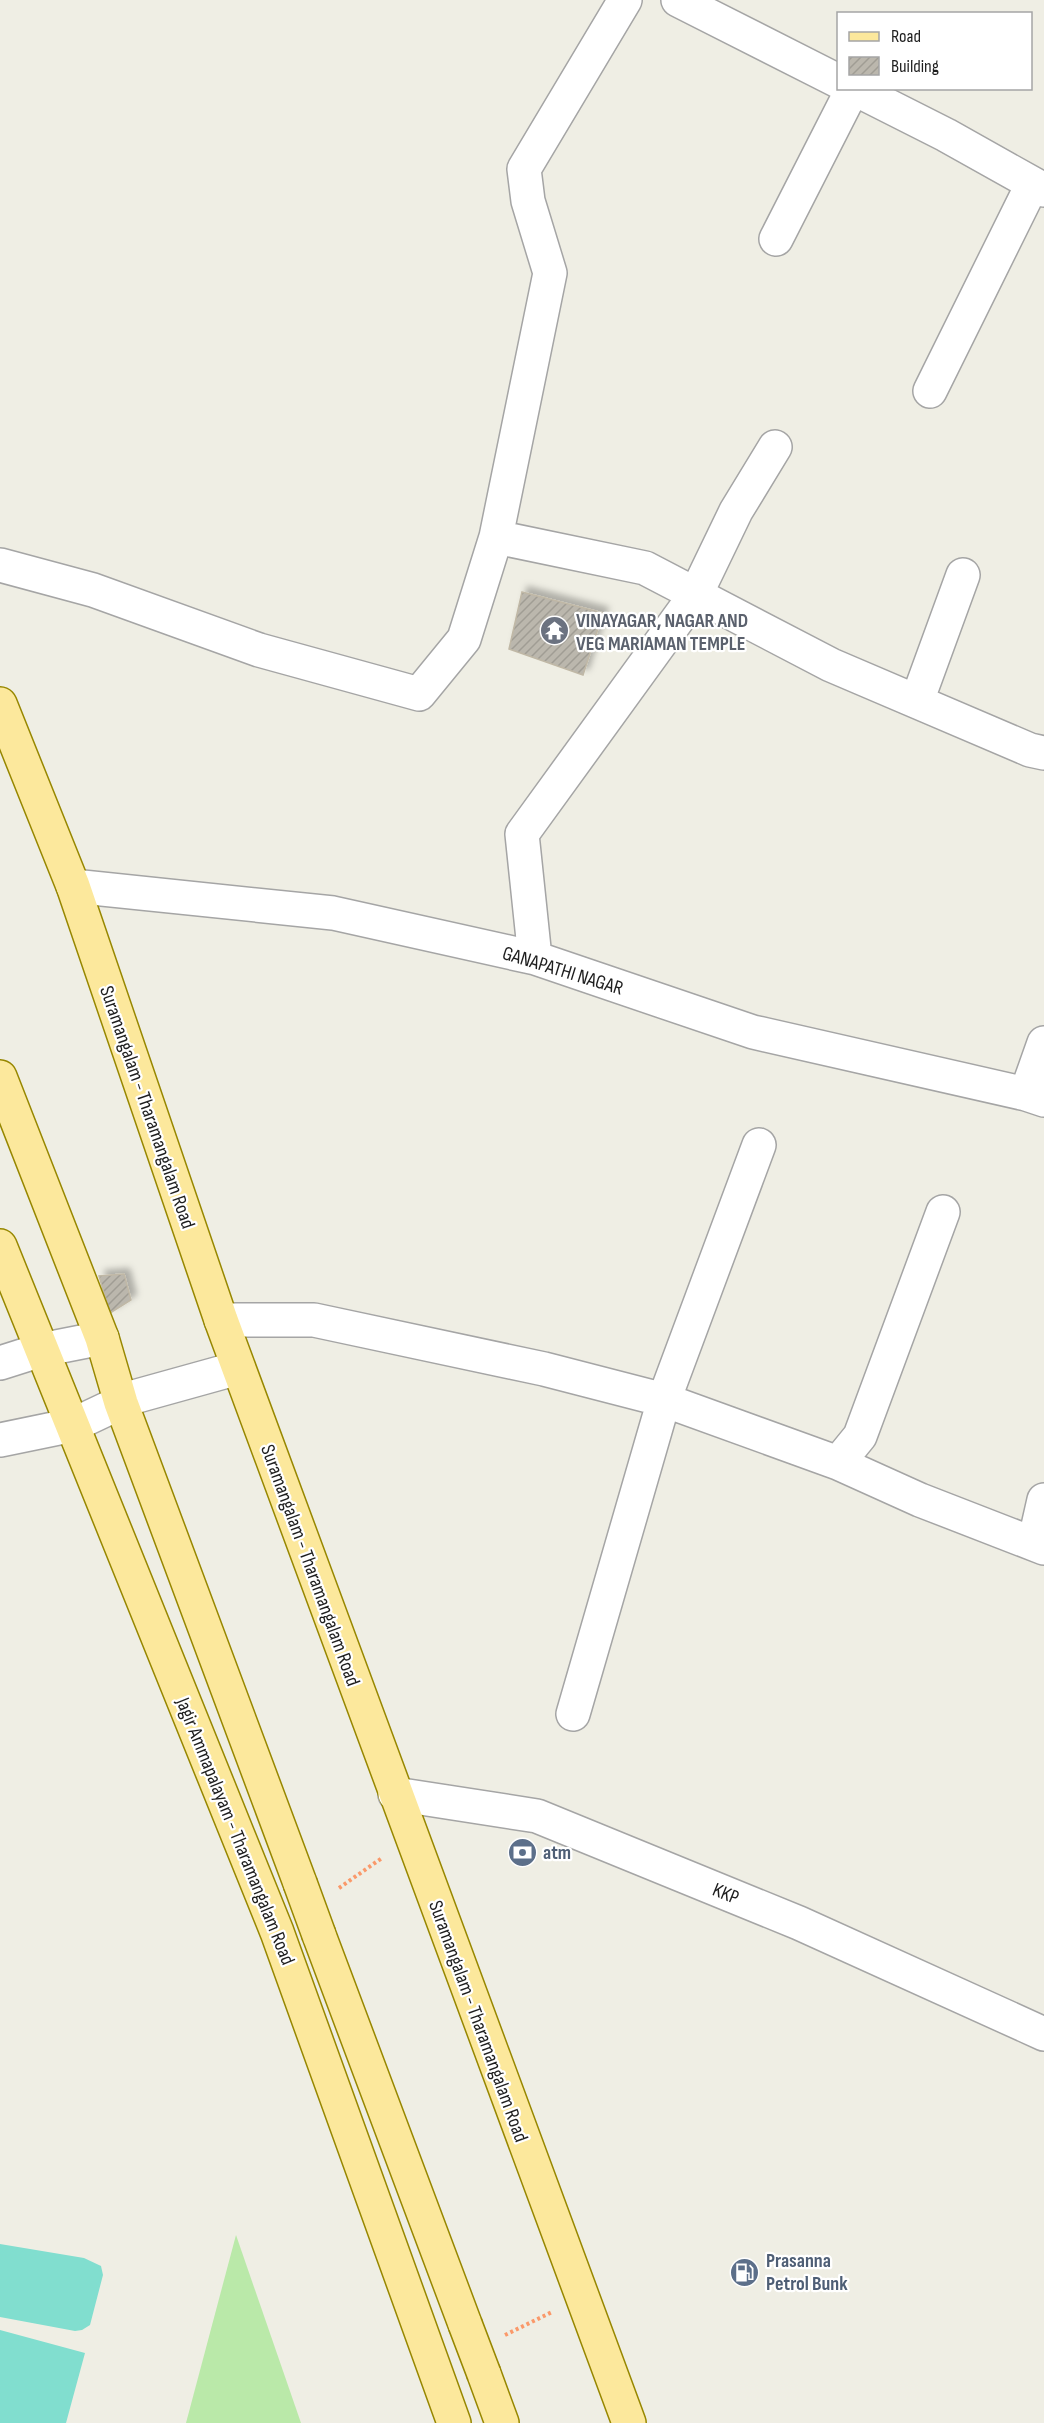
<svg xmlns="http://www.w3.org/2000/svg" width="1044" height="2423" font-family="'Sofia Sans Condensed',sans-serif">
<defs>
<pattern id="building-hatch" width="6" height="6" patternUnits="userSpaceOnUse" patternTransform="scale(1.5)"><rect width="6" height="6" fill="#bbb7ad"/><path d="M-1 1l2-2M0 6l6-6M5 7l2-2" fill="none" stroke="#a09d94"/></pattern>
<filter id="shadow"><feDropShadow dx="5.5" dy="-5.5" stdDeviation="3" flood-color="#0004"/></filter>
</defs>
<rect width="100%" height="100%" fill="#efeee4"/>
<path fill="#bae9a9" d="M236,2235L301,2423H186Z"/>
<path fill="#81decf" d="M0,2244L84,2258L101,2266L103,2275L90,2325L82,2330L75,2331L0,2317Z
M0,2330L85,2353L66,2423H0Z"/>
<path fill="url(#building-hatch)" stroke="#c0b8a6" stroke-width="1.5" filter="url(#shadow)" d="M522,592L603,613L583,675L509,649Z
M124,1274L131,1300L110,1313L99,1276Z"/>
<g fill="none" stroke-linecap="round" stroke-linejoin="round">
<defs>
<path id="minor" d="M678,0L838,81
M776,239L853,88L946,135L1044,190
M930,391L1032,185
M496,537L550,273L528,201L524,169L625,0
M0,565L93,590L259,650L419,694L464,639L496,537L645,568L831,665L1030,750L1044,753
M917,701L963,575
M73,886L333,913L535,958L753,1032L1026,1094L1044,1100
M535,958L522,834L696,594L736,511L775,447
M1026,1094L1044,1043
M221,1320H314L544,1369L664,1400L838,1463L920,1500L1044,1548
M0,1363L41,1350L102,1338
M0,1440L73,1425L130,1398L238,1368
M838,1463L860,1436L943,1212
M1034,1544L1044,1500
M573,1714L664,1400L759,1145
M395,1794L537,1816L799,1923L1044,2034"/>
<path id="major" d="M0,704L73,886L221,1320L629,2423
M0,1077L102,1338L121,1403L300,1883
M0,1246L277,1932L454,2423
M319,1935L465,2324
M484,2374L502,2423"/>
</defs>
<use href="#minor" stroke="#a5a5a5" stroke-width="36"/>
<use href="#major" stroke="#978700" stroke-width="36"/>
<path stroke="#fa996a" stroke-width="4" stroke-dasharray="3 3" stroke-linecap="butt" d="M339,1888L382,1858
M505,2335L552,2312"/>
<use href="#minor" stroke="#fff" stroke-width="33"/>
<use href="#major" stroke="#fce89c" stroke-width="33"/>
<defs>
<path id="major-bridge" d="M300,1883L319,1935
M465,2324L484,2374"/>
</defs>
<use href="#major-bridge" stroke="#978700" stroke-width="36" stroke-linecap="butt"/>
<use href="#major-bridge" stroke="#fce89c" stroke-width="33"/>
</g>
<defs>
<symbol id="temple-disc" viewBox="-11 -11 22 22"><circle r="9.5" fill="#6b7280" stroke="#fff"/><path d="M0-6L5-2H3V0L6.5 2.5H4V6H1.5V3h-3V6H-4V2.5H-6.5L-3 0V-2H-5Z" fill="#fff"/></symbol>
<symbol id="bank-disc" viewBox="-11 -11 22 22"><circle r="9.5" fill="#5c6f8a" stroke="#fff"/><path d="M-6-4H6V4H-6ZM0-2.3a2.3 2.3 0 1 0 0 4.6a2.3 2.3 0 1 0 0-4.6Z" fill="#fff"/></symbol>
<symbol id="fuel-disc" viewBox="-11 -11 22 22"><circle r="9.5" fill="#5c6f8a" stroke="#fff"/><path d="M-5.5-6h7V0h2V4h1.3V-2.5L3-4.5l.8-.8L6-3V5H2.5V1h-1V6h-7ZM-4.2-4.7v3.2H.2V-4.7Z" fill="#fff"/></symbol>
</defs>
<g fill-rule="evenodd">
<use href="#temple-disc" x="538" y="614" width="33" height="33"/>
<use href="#bank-disc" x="506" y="1836" width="33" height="33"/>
<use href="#fuel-disc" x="728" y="2256" width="33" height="33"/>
</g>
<g text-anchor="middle" stroke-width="4.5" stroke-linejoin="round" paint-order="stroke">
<g font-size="20" font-weight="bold" fill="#5b616d" stroke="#fff" text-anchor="start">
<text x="576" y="627">VINAYAGAR, NAGAR AND<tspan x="576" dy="23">VEG MARIAMAN TEMPLE</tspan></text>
</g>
<g font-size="20" fill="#1e1e1e" stroke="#fff">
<text transform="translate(563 970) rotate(17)" y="7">GANAPATHI NAGAR</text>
<text transform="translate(148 1107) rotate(71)" y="7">Suramangalam - Tharamangalam Road</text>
<text transform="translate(311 1565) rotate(70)" y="7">Suramangalam - Tharamangalam Road</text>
<text transform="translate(236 1831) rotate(68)" y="7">Jagir Ammapalayam - Tharamangalam Road</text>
<text transform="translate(726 1893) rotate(22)" y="7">KKP</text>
<text transform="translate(479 2021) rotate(70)" y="7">Suramangalam - Tharamangalam Road</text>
</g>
<g font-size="20" font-weight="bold" fill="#4e5e75" stroke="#fff" text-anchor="start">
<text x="543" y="1859">atm</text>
<text x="766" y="2267">Prasanna<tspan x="766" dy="23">Petrol Bunk</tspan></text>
</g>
</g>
<rect x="837" y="12" width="195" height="78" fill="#ffffff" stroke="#a5a5a5" stroke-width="1.5"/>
<rect x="849" y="32" width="30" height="9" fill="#fce89c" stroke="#a5a5a5" stroke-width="1.5"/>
<text x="891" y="42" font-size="18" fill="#1e1e1e">Road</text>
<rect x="849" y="57" width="30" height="18" fill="url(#building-hatch)" stroke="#a5a5a5" stroke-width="1.5"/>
<text x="891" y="72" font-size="18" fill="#1e1e1e">Building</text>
</svg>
